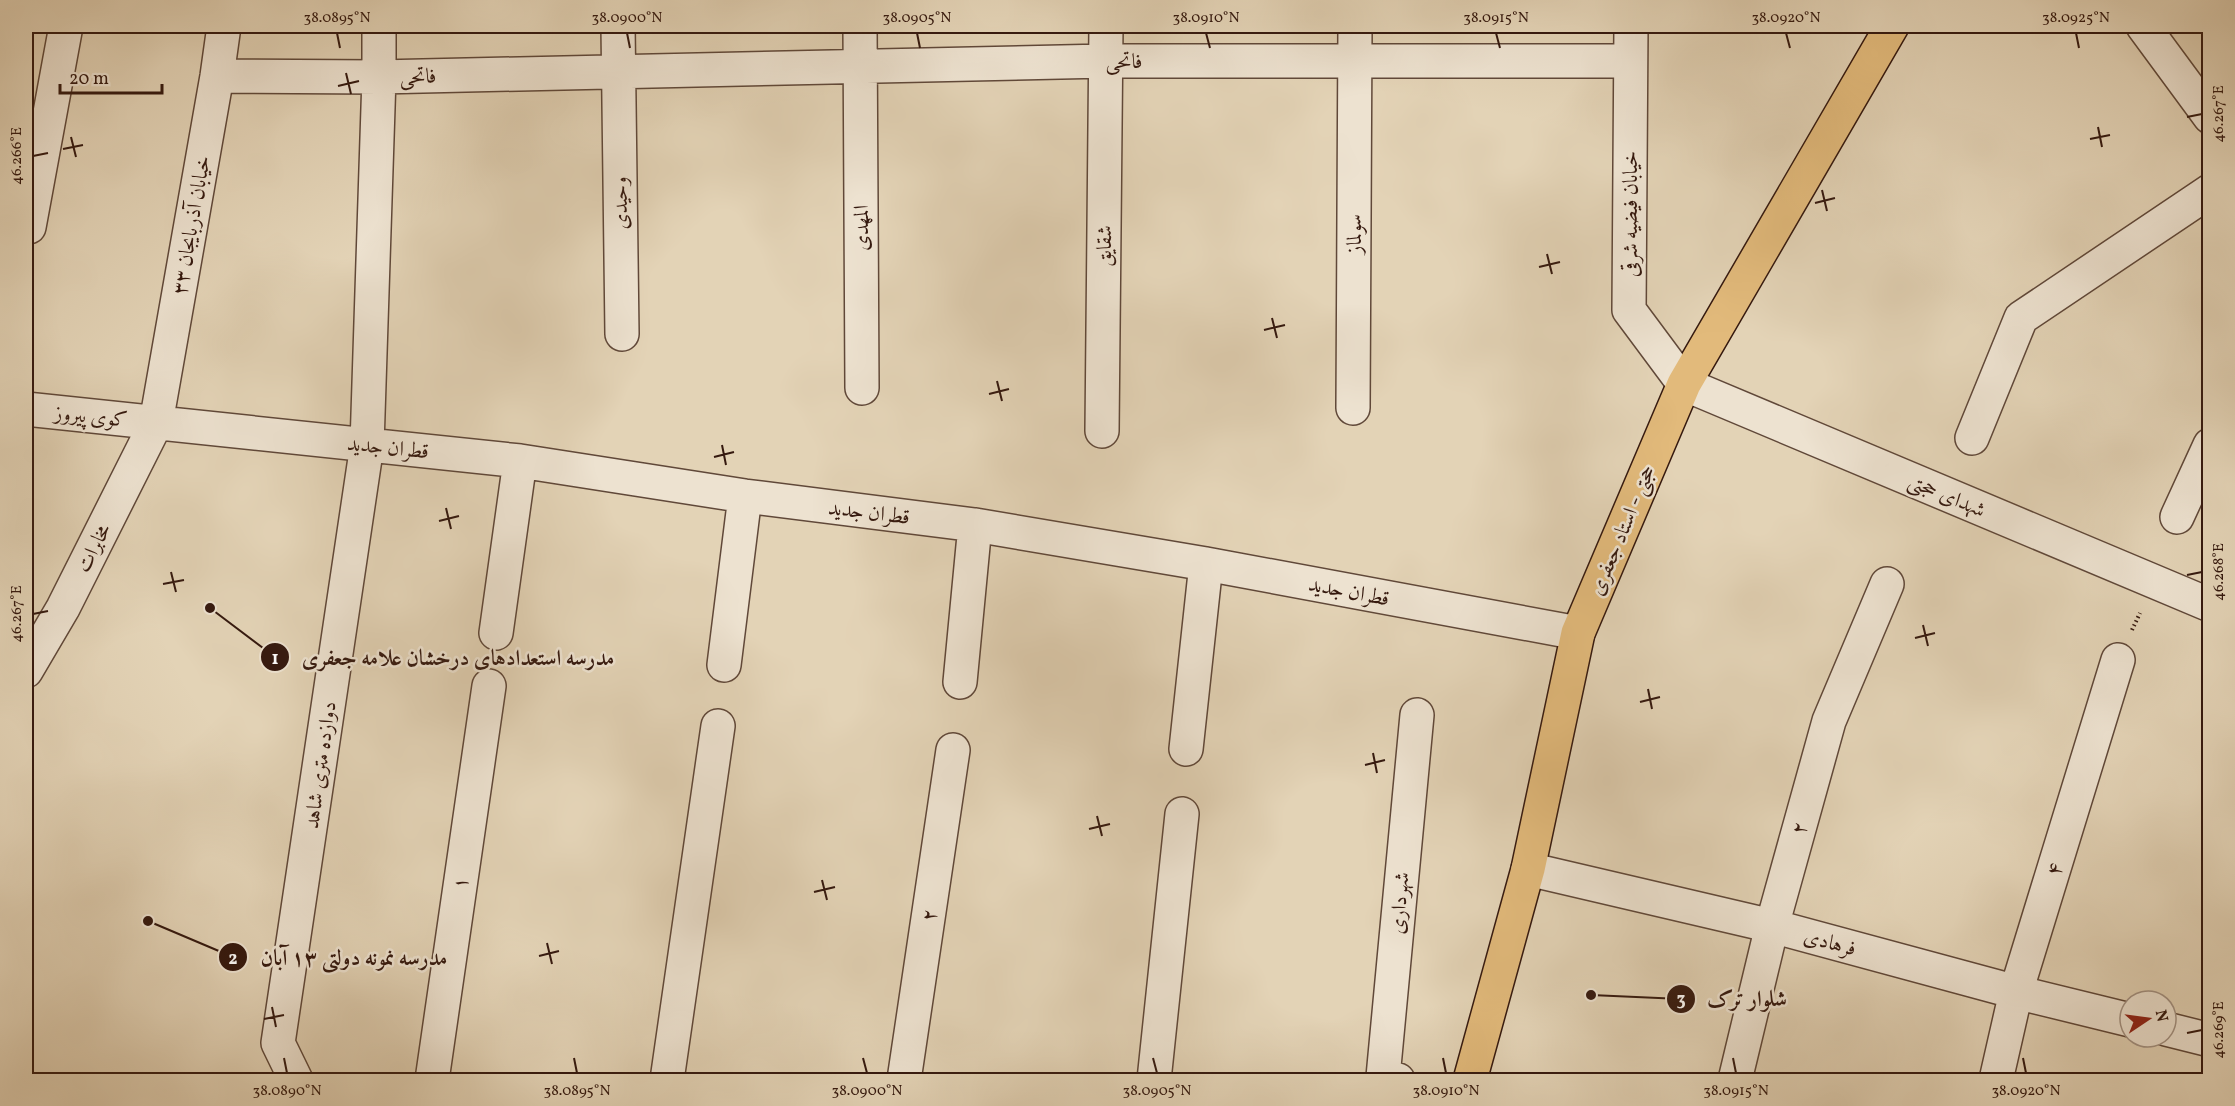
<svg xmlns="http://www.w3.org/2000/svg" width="2235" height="1106" font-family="Vollkorn,Amiri,serif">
<rect width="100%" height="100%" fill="#e3d3b6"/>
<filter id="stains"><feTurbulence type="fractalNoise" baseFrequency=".00333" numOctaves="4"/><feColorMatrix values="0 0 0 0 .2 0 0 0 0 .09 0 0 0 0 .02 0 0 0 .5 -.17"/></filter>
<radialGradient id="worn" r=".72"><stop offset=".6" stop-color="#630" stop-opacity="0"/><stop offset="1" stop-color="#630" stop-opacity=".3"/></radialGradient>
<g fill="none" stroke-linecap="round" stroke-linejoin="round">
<defs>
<path id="minor" d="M618,26L622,334
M860,26L862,388
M1631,26L1629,310L1684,384L2210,605
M2143,26L2210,117
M217,76L379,77L1106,61H1630
M29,227L66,26
M1353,408L1355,26
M26,409L520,461L745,496L975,525L1206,564L1578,633
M1102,431L1106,26
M1972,438L2021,318L2210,191
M2177,517L2210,445
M496,633L520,461
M724,665L745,496
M26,671L63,608L156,423L217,76L224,26
M960,682L975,525
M1186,749L1206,564
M1528,869L1772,926L2016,992L2130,1020
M2166,1029L2210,1040
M296,1080L278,1043L367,445L379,77V26
M432,1080L489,686
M667,1080L718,726
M904,1080L953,750
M1154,1080L1182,814
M1398,1080L1383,1077L1417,715
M1735,1080L1772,926L1829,721L1887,584
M1996,1080L2016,992L2118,660"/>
<path id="major" d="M1470,1080L1528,869L1578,633L1684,384L1892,26"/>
</defs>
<use href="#minor" stroke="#604839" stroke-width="36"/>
<use href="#major" stroke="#35190f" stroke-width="36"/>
<path stroke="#35190f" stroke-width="4" stroke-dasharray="1.5 3" stroke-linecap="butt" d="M2132,630L2140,613"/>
<use href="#minor" stroke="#ede2d0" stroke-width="33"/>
<use href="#major" stroke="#e2ba7b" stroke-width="33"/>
</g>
<path fill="none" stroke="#35190f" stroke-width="2" d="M337,33L340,48M627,33L630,48M917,33L920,48M1206,33L1210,48M1496,33L1500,48M1786,33L1790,48M2076,33L2079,48M346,73L351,94M338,86L359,81M2187,117L2202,114M2098,127L2102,147M71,137L76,157M2090,139L2110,135M63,149L83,145M33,156L48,153M1822,190L1827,211M1815,203L1835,198M1547,254L1552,274M1539,267L1560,262M1272,318L1277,338M1264,330L1285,325M997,381L1002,401M989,394L1009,389M722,445L726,465M714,457L734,452M446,508L451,529M439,521L459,516M171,572L176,592M2187,575L2202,572M163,584L184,580M33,614L48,611M1923,625L1928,646M1915,638L1935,633M1648,689L1652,709M1640,702L1660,697M1373,753L1377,773M1365,765L1385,760M1097,816L1102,836M1089,829L1110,824M822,880L827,900M814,892L835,887M547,943L552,964M539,956L559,951M272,1007L276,1027M264,1019L284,1015M2187,1033L2202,1030M284,1058L287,1073M574,1058L577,1073M863,1058L867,1073M1153,1058L1157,1073M1443,1058L1446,1073M1733,1058L1736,1073M2023,1058L2026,1073"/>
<g text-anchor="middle" stroke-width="5" stroke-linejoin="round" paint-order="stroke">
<g font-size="21" fill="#35190f" stroke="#ede2d0">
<text x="1124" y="68">فاتحی</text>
<text transform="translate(418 76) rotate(-1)" y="7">فاتحی</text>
<text transform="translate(620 203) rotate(-91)" y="7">وحیدی</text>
<text transform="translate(1630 214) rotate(-90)" y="7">خیابان فیضیه شرقی</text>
<text transform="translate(191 225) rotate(-80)" y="7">خیابان آذربایجان ۳۳</text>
<text transform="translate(861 228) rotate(-90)" y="7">المهدی</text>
<text transform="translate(1354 234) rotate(-90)" y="7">سولماز</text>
<text transform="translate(1104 246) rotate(-89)" y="7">شقایق</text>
<text transform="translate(91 416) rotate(6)" y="7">کوی پیروز</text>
<text transform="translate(388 447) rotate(6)" y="7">قطران جدید</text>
<text transform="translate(1947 495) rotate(23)" y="7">شهدای حجتی</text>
<text transform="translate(869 512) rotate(7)" y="7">قطران جدید</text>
<text transform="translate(1622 530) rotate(-67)" y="7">حجتی - استاد جعفری</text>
<text transform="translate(93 548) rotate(-63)" y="7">مخابرات</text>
<text transform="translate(1349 591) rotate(11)" y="7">قطران جدید</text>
<text transform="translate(320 765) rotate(-82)" y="7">دوازده متری شاهد</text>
<text transform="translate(1799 828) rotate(-74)" y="7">۲</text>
<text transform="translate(2054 869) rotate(-73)" y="7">۴</text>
<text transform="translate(460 883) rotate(-82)" y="7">۱</text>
<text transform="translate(1399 903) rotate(-85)" y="7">شهرداری</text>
<text transform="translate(929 915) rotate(-82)" y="7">۲</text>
<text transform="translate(1830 942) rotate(15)" y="7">فرهادی</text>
</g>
</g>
<path fill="none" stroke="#35190f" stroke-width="2" d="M210 608L275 657M148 921L233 957M1591 995L1681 999"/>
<g fill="#35190f" stroke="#ede2d0" stroke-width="2">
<circle cx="210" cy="608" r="6"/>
<circle cx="148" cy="921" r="6"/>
<circle cx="1591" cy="995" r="6"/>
<circle cx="275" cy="657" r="15"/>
<circle cx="233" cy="957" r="15"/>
<circle cx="1681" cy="999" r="15"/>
</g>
<g font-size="18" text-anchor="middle" font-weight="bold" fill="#fff">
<text x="275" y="664">1</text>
<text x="233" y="964">2</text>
<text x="1681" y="1005">3</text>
</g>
<g font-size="22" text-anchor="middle" font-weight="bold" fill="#35190f" stroke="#ede2d0" stroke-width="5" stroke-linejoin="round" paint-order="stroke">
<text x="458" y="665">مدرسه استعدادهای درخشان علامه جعفری</text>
<text x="354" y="965">مدرسه نمونه دولتی ۱۳ آبان</text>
<text x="1747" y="1006">شلوار ترک</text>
</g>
<rect width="2235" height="1106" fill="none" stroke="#e3d3b6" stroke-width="66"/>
<g transform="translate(2148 1019) rotate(77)"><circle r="28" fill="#ede2d0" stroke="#a39283" stroke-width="1.5"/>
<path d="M0-4.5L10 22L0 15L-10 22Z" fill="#8f2418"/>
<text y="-9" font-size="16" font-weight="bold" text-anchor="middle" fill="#35190f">N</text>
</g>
<path d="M60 84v9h102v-9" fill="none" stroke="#35190f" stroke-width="3"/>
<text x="69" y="84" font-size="18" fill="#35190f" stroke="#ede2d0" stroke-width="4.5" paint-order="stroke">20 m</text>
<rect x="33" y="33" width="2169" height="1040" fill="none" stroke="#35190f" stroke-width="2"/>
<g font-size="15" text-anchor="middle" fill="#35190f">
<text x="337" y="22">38.0895°N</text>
<text x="627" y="22">38.0900°N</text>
<text x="917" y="22">38.0905°N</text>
<text x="1206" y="22">38.0910°N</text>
<text x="1496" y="22">38.0915°N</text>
<text x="1786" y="22">38.0920°N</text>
<text x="2076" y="22">38.0925°N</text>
<text transform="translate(2218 114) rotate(-90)" y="5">46.267°E</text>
<text transform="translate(16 156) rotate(-90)" y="5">46.266°E</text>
<text transform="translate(2218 572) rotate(-90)" y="5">46.268°E</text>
<text transform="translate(16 614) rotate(-90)" y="5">46.267°E</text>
<text transform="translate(2218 1030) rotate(-90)" y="5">46.269°E</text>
<text x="287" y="1095">38.0890°N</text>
<text x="577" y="1095">38.0895°N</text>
<text x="867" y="1095">38.0900°N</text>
<text x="1157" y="1095">38.0905°N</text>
<text x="1446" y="1095">38.0910°N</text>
<text x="1736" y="1095">38.0915°N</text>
<text x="2026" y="1095">38.0920°N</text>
</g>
<rect width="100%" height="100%" filter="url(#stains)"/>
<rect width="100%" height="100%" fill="url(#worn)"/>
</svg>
